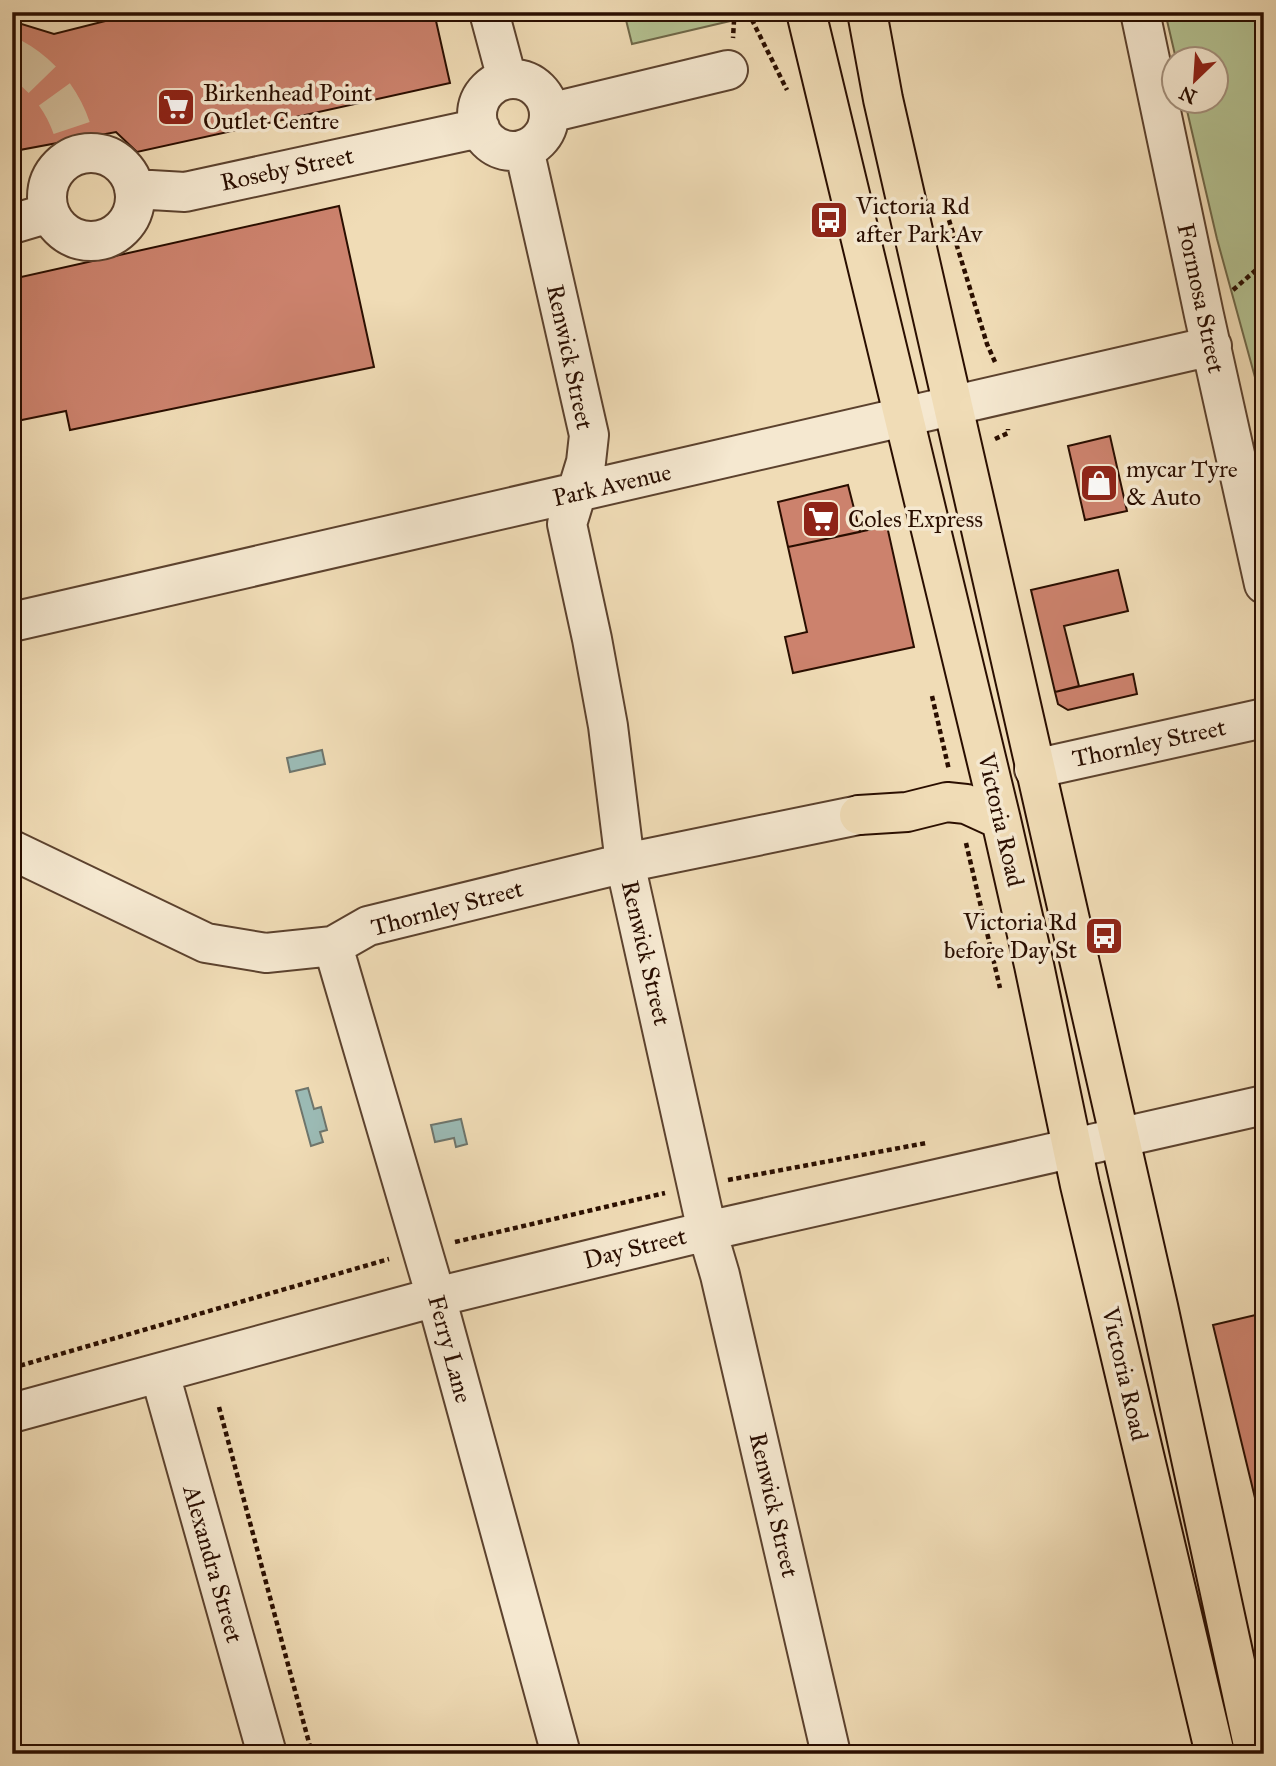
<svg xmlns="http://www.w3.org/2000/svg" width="1276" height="1766" font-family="'IM FELL Great Primer',serif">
<rect width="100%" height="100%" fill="#f0dcb6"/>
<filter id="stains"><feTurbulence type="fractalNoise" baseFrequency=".00286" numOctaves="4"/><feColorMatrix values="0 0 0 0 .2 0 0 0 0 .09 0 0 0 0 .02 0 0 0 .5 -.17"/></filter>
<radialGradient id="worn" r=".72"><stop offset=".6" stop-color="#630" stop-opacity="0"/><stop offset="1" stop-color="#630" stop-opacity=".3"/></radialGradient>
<path fill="#b4c292" stroke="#6f6849" stroke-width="2" d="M624,12H740L743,18L632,44Z
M1165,12H1264V410L1217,239L1185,102H1216V60L1176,59Z"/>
<path fill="#9bbab4" stroke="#6e756c" stroke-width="2" d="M322,750L325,764L290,772L287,758Z
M308,1088L314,1109L321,1107L327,1130L320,1132L323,1142L311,1146L296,1091Z
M461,1119L467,1144L456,1147L454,1138L435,1142L431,1125Z"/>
<path fill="#cc826d" stroke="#2a0e00" stroke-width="2" d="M141,12H434L450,83L137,152L116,132L20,150L12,163V21L54,34Z
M12,165L19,187L12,188Z
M339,206L374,367L70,430L66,411L12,422V279Z
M1110,436L1127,511L1085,520L1068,446Z
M848,485L860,532L788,547L778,502Z
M887,526L914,647L793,673L785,637L807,632L788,547Z
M1118,570L1128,611L1064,626L1079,686L1055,692L1031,590Z
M1133,674L1137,694L1068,710L1058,704L1055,692Z
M1264,1313V1535L1213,1325Z"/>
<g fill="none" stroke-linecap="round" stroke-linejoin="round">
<path stroke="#d2bd9b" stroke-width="38" stroke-dasharray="38 19" stroke-linecap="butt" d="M12,57C44,74 67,105 75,140"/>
<defs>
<path id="minor" d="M489,12L507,79
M1140,12L1204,315L1264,584
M477 115a36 36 0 1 1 72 0a36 36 0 1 1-72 0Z
M549,113L728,70
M524,149L589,435L586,462L567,524L592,639L608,726L625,863L707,1231L720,1275L831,1754
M47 197a44 44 0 1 1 88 0a44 44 0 1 1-88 0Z
M134,189L185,192L480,128
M12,224L49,213
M12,622L1212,346
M1034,769L1264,718
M12,850L206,943L266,953L333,946L368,926L625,863L859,815
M333,946L436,1297L561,1754
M160,1374L267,1754
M12,1413L436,1297L707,1231L1264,1105"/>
<path id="highway" d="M806,12L1001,820L1034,965L1080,1185L1215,1754
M867,12L883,99L1158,1306L1255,1754
M859,815L907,812L947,802L966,804L1001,820"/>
</defs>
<use href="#minor" stroke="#5c422e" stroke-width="42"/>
<use href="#highway" stroke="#2a0e00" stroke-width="42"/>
<path stroke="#2a0e00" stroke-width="4.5" stroke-dasharray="5 3.5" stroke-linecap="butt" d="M730,12L734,21L733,38
M748,12L787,90
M949,220L987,344L995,362
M1233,290L1264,263
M995,439L1008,433V429
M932,696L949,770
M966,843L1000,988
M728,1180L926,1143
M455,1242L665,1193
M12,1368L389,1259
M219,1407L312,1754"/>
<use href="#minor" stroke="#f5e8d0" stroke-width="38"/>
<use href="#highway" stroke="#f0dcb6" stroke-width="38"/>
</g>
<defs>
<symbol id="supermarket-square" viewBox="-11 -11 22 22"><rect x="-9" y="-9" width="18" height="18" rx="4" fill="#8f2418" stroke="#f5e8d0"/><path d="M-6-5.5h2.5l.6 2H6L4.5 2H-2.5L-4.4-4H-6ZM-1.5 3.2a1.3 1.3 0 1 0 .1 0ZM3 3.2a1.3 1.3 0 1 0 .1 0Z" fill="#fff"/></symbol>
<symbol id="bus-square" viewBox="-11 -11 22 22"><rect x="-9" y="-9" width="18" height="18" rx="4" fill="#8f2418" stroke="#f5e8d0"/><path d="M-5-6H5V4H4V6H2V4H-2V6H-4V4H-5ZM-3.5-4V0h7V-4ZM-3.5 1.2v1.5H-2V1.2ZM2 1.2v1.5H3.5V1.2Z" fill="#fff"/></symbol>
<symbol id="shop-square" viewBox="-11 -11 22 22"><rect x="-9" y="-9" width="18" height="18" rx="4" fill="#8f2418" stroke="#f5e8d0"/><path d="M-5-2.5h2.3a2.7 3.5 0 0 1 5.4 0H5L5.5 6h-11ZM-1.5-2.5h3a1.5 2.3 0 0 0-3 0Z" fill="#fff"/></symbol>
</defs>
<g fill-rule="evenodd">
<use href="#supermarket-square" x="154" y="85" width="44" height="44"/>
<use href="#bus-square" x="807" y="198" width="44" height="44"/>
<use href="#shop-square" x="1077" y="461" width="44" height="44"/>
<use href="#supermarket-square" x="799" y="497" width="44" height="44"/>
<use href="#bus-square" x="1082" y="914" width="44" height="44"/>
</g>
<g text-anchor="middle" stroke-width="7" stroke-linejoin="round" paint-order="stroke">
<g font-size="24" fill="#2a0e00" stroke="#f5e8d0" text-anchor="start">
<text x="203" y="101">Birkenhead Point<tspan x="203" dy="28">Outlet Centre</tspan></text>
<text x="856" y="214">Victoria Rd<tspan x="856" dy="28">after Park Av</tspan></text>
<text x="1126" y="477">mycar Tyre<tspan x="1126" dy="28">&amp; Auto</tspan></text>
<text x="848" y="527">Coles Express</text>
<text x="1077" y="930" text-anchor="end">Victoria Rd<tspan x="1077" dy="28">before Day St</tspan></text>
</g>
<g font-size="24" fill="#2a0e00" stroke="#f5e8d0">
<text transform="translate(287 169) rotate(-12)" y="8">Roseby Street</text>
<text transform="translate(1201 298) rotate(78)" y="8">Formosa Street</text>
<text transform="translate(570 357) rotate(78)" y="8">Renwick Street</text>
<text transform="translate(612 485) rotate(-13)" y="8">Park Avenue</text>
<text transform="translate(1149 743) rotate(-12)" y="8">Thornley Street</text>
<text transform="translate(1001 820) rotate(77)" y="8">Victoria Road</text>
<text transform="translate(447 908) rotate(-15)" y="8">Thornley Street</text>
<text transform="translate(646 953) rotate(77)" y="8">Renwick Street</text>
<text transform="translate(635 1248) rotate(-14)" y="8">Day Street</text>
<text transform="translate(450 1349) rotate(75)" y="8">Ferry Lane</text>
<text transform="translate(1125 1374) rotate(77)" y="8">Victoria Road</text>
<text transform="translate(774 1505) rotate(77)" y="8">Renwick Street</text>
<text transform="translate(213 1564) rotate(74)" y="8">Alexandra Street</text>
</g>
</g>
<rect width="1276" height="1766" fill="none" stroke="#f0dcb6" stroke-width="42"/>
<rect x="14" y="14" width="1248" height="1738" fill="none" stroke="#2a0e00" stroke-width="3.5"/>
<rect x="21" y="21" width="1234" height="1724" fill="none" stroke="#2a0e00" stroke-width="2"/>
<g transform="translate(1195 80) rotate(205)"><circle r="33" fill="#f5e8d0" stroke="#a4917d" stroke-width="2"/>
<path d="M0-5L12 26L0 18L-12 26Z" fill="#8f2418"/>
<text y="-10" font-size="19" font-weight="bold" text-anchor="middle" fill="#2a0e00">N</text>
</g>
<rect width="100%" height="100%" filter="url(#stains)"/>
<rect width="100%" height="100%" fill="url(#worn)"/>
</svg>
